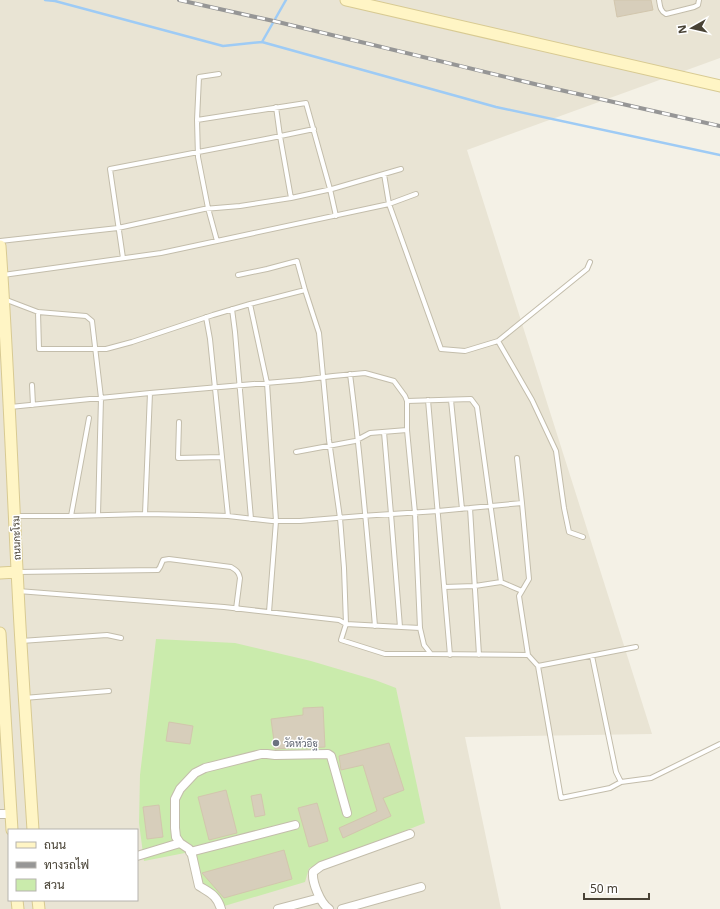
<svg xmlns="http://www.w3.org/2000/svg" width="720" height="909" font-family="'Noto Sans',Sarabun,sans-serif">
<rect width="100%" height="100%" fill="#f4f1e6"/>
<path fill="#e9e4d4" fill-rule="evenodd" d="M0,0H720V58L467,150L652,734L465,737L501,909H0ZM9,830H137V900H9Z"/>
<path fill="#caebac" d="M156,639L235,643L311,661L375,680L396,688L425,823L309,868L305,882L221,907L198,881L190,852L144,861L139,823L140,775Z"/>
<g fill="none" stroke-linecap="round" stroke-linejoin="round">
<path stroke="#9ecbf5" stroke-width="2.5" d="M45,0L55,1L223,46L262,42L496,107L720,155
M262,42L286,0"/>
</g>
<path fill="#d7cebb" stroke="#d2c6ad" d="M614,0H651L653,10L617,17Z
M323,707L325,747L306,748V747L275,749L271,719L303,715V708Z
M169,722L193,726L190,744L166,741Z
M389,743L404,790L383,798L391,816L343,838L339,828L377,811L363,765L341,770L339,756Z
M226,790L237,833L209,840L198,797Z
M261,794L265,815L255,817L251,796Z
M317,803L328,841L309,847L298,808Z
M159,805L163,837L147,839L143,807Z
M284,850L292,879L224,898L202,873Z"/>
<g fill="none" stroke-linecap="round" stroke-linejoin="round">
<defs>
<path id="lane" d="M659,0C660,6 660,11 666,14L694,7L698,5L699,0
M276,107L280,136L291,198
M197,120L306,103L330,189L336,216
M384,174L389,204L441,349L465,351L498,341L587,269L590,262
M0,241L118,228L204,209L240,206L291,198L332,189L401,169
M217,241L208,208L198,157L197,120L199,77L219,74
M123,258L110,169L271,138L314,129
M3,275L161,253L389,204L416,194
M238,275L267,269L297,261L305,290L319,333L329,440L340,518L344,568L346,624L341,640L385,654H431
M4,299L38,312L86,316L92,321L101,398L98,515
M250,304L267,383L276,521L269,612
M232,309L235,332L251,519
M38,312L39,349H106L132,342L213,315L250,304L305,290
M206,317L210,339L228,516
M498,341L532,400L556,451L564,508L569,532L583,537
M350,374C361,458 368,542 375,626
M32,385L33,405
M428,400L450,655
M451,400L462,509
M407,401V430L415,513L420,628
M10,407L150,393L301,380L333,376L365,373L394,381L405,396L407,401L471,399L477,407L501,582L475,586L444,587
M179,422L178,458L222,457
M384,432L391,514L400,627
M296,452L355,441L370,433L407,430
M517,458L522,503L529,579L519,596L528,655
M470,508L479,655
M145,514L150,393
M15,516H71L145,514L197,515L228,516L272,521H300L361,516L438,511L522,503
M71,516L89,418
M17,572L158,570L160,567L163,560L169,559L231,567C236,570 239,572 240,578L236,609
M501,582L522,591
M18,591L224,607L339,620L346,624L420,628L424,645L431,654L528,655L538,666L636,647
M21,641L107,635L121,638
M538,666L561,798L610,788L621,782L616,772L592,656
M24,698L109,691
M621,782L651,778L720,744"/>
<path id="street" d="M0,814H11
M190,852L295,825
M137,856L180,843
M221,909C217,895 210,893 199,886L192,855L189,849L180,843L176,837L175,828V799L180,789L195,773L205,768L261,754H267L275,755L328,754L331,756L333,763L347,813
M278,909L320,898
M329,909C320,903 312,882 313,872L321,866L410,834
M342,909L421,887"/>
<path id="secondary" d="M346,0L720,86
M0,246C8,360 12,475 18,589C22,670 28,750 33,830
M0,573L17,572
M0,633L12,830
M17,900L18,909
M38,900L39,909"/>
</defs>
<use href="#lane" stroke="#c3bdab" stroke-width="6"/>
<use href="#street" stroke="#c3bdab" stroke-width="10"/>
<use href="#secondary" stroke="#d8ca92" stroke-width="13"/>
<use href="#lane" stroke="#fff" stroke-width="4"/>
<use href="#street" stroke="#fff" stroke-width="8"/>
<use href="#secondary" stroke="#fff5c5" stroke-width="11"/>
<defs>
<path id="rail" d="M179,0L278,22L547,87L720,126"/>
</defs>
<use href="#rail" stroke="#969696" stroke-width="4"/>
<use href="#rail" stroke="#fff" stroke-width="2.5" stroke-dasharray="8" stroke-linecap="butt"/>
</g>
<circle fill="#6b7280" stroke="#fff" stroke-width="1.5" cx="276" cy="743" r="4"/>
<g text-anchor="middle" stroke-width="3" stroke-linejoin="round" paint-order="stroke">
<g font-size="10" fill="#484235" stroke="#fff">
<text transform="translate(16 538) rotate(-92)" y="4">ถนนกะโรม</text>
</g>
<g font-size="10" fill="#5b616d" stroke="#fff" text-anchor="start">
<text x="284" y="747">วัดหัวอิฐ</text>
</g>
</g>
<rect x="8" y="829" width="130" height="72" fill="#ffffff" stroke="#b6b3ae"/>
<rect x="16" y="842" width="20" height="6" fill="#fff5c5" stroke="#b6b3ae"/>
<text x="44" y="849" font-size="12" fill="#484235">ถนน</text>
<rect x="16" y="862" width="20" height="6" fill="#969696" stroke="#b6b3ae"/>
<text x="44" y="869" font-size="12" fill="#484235">ทางรถไฟ</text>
<rect x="16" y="879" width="20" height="12" fill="#caebac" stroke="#b6b3ae"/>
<text x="44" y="889" font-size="12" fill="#484235">สวน</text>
<g transform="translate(692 28) rotate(262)" stroke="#ffffff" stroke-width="3" paint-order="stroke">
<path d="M0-3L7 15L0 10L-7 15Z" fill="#484235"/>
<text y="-6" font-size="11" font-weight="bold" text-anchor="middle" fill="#484235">N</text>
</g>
<path d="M584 893v6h65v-6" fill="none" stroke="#484235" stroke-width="2"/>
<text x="590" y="893" font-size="12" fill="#484235" stroke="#ffffff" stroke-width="3" paint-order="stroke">50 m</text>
</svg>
